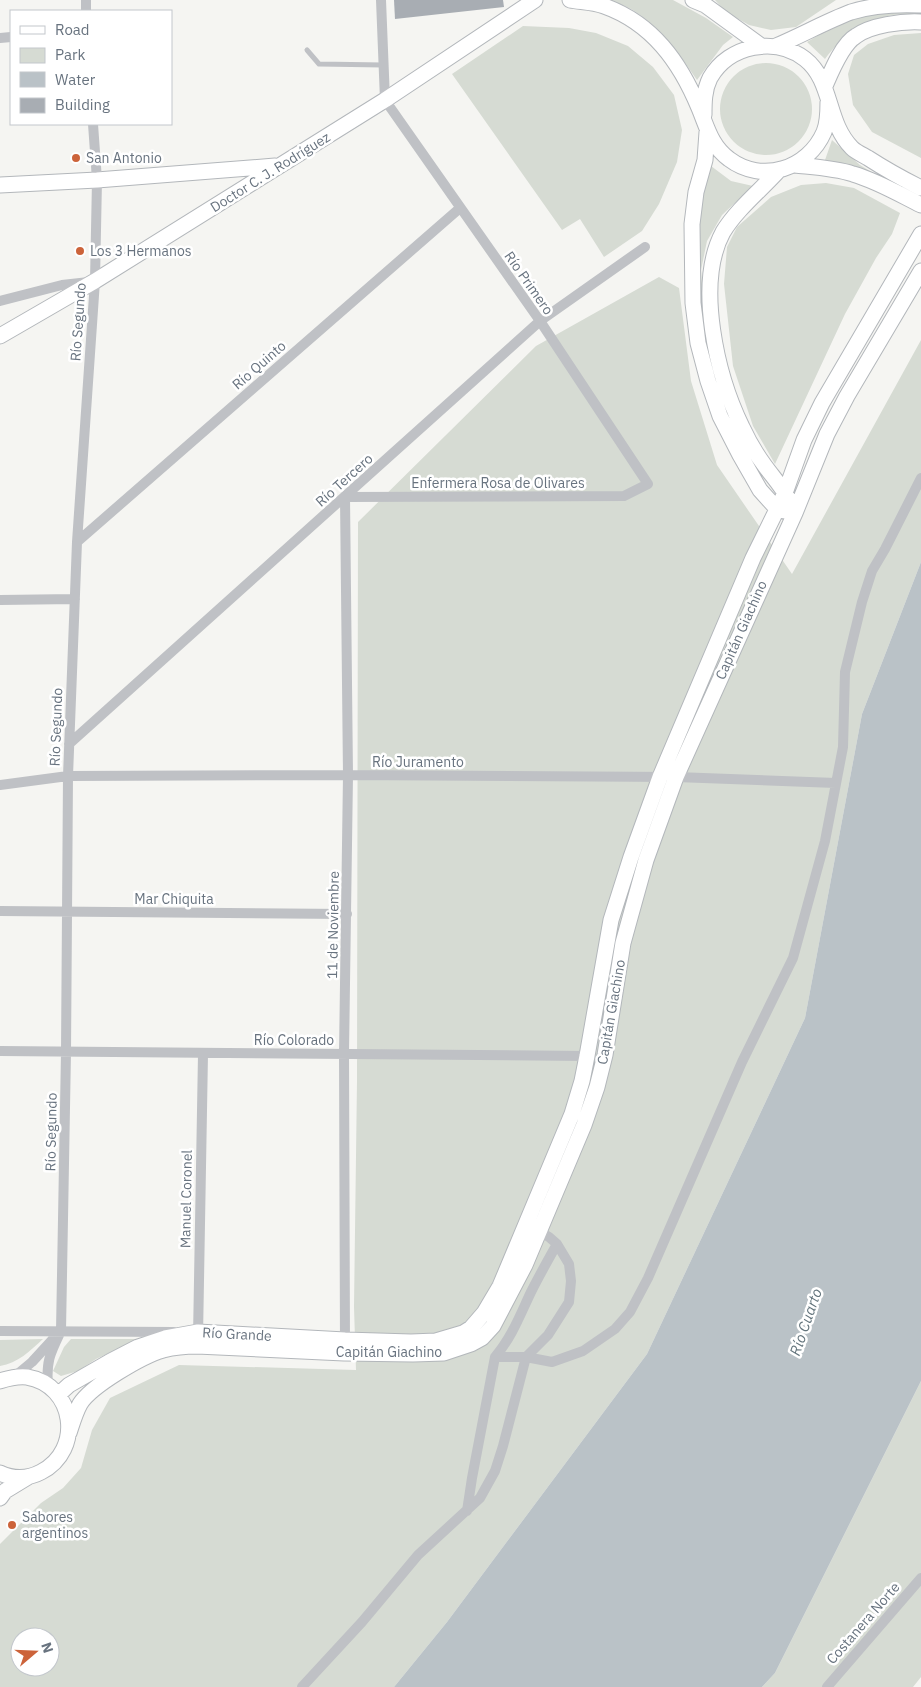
<svg xmlns="http://www.w3.org/2000/svg" width="921" height="1687" font-family="'IBM Plex Sans',sans-serif">
<rect width="100%" height="100%" fill="#f5f5f2"/>
<path fill="#d6dbd3" fill-rule="evenodd" d="M609,0H673L706,18L733,37L723,45L697,80C679,53 659,26 631,9C624,5 616,3 609,0Z
M715,0H836L796,27L771,30L749,25L726,12Z
M921,9V15C912,15 902,14 893,15C864,20 842,36 825,59L807,42L834,26L866,15Z
M523,26L569,28L596,33L628,46L653,67L674,95L682,130L677,162L659,204L642,231L604,257L580,219L562,230L452,74Z
M921,33V158L872,132L853,105L848,74L854,55L868,44L894,35Z
M720 109a46 46 0 1 1 92 0a46 46 0 1 1-92 0Z
M832,140L860,165L898,188L852,168L825,160Z
M711,166L731,181L753,186L722,215L707,241L701,270L705,327L733,420L764,484L733,429L710,368L697,313L695,255L702,200Z
M826,183L854,188L900,213L892,234L876,258L845,314L775,464L753,426L733,366L724,284L727,247L737,227L771,197L801,185Z
M659,277L679,288L691,381L717,465L792,574L921,340V562L862,714L805,1018L647,1354L447,1622L394,1687H0V1544L41,1503L63,1488L81,1468L92,1430L110,1398L179,1365L356,1370L354,1307L357,1081L358,522L536,346ZM20,1637H50V1667H20Z
M43,1339C30,1351 18,1363 0,1366V1340Z
M71,1339H139L96,1359L78,1371L61,1376L53,1371L64,1347Z
M921,1381V1677L913,1687H762L775,1673Z"/>
<path fill="#bac2c7" d="M921,562V1381L775,1673L762,1687H394L447,1622L647,1354L805,1018L862,714Z"/>
<path fill="#a8adb3" d="M394,0H503L504,7L395,19Z"/>
<g fill="none" stroke-linecap="round" stroke-linejoin="round">
<defs>
<path id="secondary" d="M570,0C581,2 593,2 604,6C652,23 680,62 699,108C707,127 711,146 729,159C762,184 808,169 824,132C828,123 828,113 828,102
M693,0L705,5L760,45
M776,46C800,36 827,21 851,12C873,5 899,4 921,5
M825,86C831,72 842,44 856,36C871,25 902,21 921,22
M704,115C704,103 704,90 710,78C729,45 775,36 805,59C833,81 826,122 852,148C856,152 863,155 868,158C885,169 903,179 921,188
M707,132L705,160L696,192L692,224L693,303L698,343L708,381L720,416L740,455L760,490L778,510L786,511
M795,165C814,167 835,168 853,174C877,181 899,194 921,205
M779,170C761,190 737,209 723,232C695,284 717,376 742,427C748,440 756,454 765,466C773,477 783,488 789,500
M0,185L97,180L275,166
M0,336L95,281L385,100L535,0
M0,1381C9,1378 17,1376 27,1377C75,1385 84,1450 41,1472C28,1479 13,1479 0,1473
M58,1395L69,1385L109,1362L138,1347L165,1338L198,1332L345,1340L411,1342L436,1341L463,1333L471,1328L484,1313L500,1286L572,1114L582,1081L587,1056L611,920L631,857L660,777L753,558L785,493L804,440L822,403L921,234
M69,1433C72,1424 75,1413 80,1404C91,1386 142,1356 163,1350C175,1347 186,1346 197,1346L344,1353L413,1354L444,1353L471,1344L482,1338L493,1326L525,1265L584,1125L597,1087L605,1055L623,943L646,860L676,777L795,513L827,434L847,396L921,271
M0,1498L5,1491L28,1477"/>
</defs>
<use href="#secondary" stroke="#b3b7bb" stroke-width="17"/>
<path stroke="#bfc1c5" stroke-width="5" d="M307,50L319,64L383,65"/>
<path stroke="#bfc1c5" stroke-width="10" d="M86,0V11
M0,38L11,37
M0,301L62,285L89,282
M345,497L624,496L648,484L540,321L385,100L381,0
M77,542L460,208
M0,600L75,599
M69,744L540,321L645,247
M0,785L68,776L348,775L676,777L836,783
M0,911L347,914
M0,1051L587,1056
M0,1331L174,1332
M198,1337L203,1054
M345,1346L344,1053L348,775L345,497
M495,1357H526L552,1362L583,1351L615,1329L630,1312L648,1278L742,1062L793,958L825,841L843,747L845,672L862,602L872,571L885,549L921,478
M14,1377L32,1362L55,1337
M48,1386C46,1361 50,1354 61,1331L66,1052L68,776L77,542L95,281L97,180L93,124
M467,1511L472,1478L495,1357C512,1337 520,1315 531,1292C539,1276 548,1260 557,1244
M302,1687L362,1622L418,1555L480,1498L495,1471L503,1446L526,1357L548,1335L569,1302L571,1281L569,1264L557,1244L549,1237L534,1228
M827,1687L921,1578"/>
<use href="#secondary" stroke="#fff" stroke-width="15"/>
</g>
<g fill="#cc633a" stroke="#fff" stroke-width="2">
<circle cx="76" cy="158" r="5"/>
<circle cx="80" cy="251" r="5"/>
<circle cx="12" cy="1525" r="5"/>
</g>
<g text-anchor="middle" stroke-width="5" stroke-linejoin="round" paint-order="stroke">
<g font-size="14" fill="#68737f" stroke="#fff" text-anchor="start">
<text x="86" y="163">San Antonio</text>
<text x="90" y="256">Los 3 Hermanos</text>
<text x="22" y="1522">Sabores<tspan x="22" dy="16">argentinos</tspan></text>
</g>
<g font-size="14" fill="#68737f" stroke="#fff">
<text transform="translate(270 172) rotate(-32)" y="5">Doctor C. J. Rodríguez</text>
<text transform="translate(529 283) rotate(55)" y="5">Río Primero</text>
<text transform="translate(78 322) rotate(-86)" y="5">Río Segundo</text>
<text transform="translate(259 365) rotate(-41)" y="5">Río Quinto</text>
<text transform="translate(344 480) rotate(-42)" y="5">Río Tercero</text>
<text x="498" y="488">Enfermera Rosa de Olivares</text>
<text transform="translate(741 630) rotate(-66)" y="5">Capitán Giachino</text>
<text transform="translate(56 727) rotate(-88)" y="5">Río Segundo</text>
<text x="418" y="767">Río Juramento</text>
<text x="174" y="904">Mar Chiquita</text>
<text transform="translate(333 925) rotate(-89)" y="5">11 de Noviembre</text>
<text transform="translate(611 1012) rotate(-80)" y="5">Capitán Giachino</text>
<text x="294" y="1045">Río Colorado</text>
<text transform="translate(51 1132) rotate(-89)" y="5">Río Segundo</text>
<text transform="translate(186 1199) rotate(-89)" y="5">Manuel Coronel</text>
<text transform="translate(237 1334) rotate(3)" y="5">Río Grande</text>
<text x="389" y="1357">Capitán Giachino</text>
<text transform="translate(863 1623) rotate(-49)" y="5">Costanera Norte</text>
</g>
<g font-size="15" font-style="italic" fill="#63747c" stroke="#fff">
<text transform="translate(806 1322) rotate(-71)" y="5">Río Cuarto</text>
</g>
</g>
<rect x="10" y="10" width="162" height="115" fill="#ffffff" stroke="#c3c7cc"/>
<rect x="20" y="26" width="25" height="8" fill="#ffffff" stroke="#c3c7cc"/>
<text x="55" y="35" font-size="15" fill="#68737f">Road</text>
<rect x="20" y="48" width="25" height="15" fill="#d6dbd3" stroke="#c3c7cc"/>
<text x="55" y="60" font-size="15" fill="#68737f">Park</text>
<rect x="20" y="72" width="25" height="15" fill="#bac2c7" stroke="#c3c7cc"/>
<text x="55" y="85" font-size="15" fill="#68737f">Water</text>
<rect x="20" y="98" width="25" height="15" fill="#a8adb3" stroke="#c3c7cc"/>
<text x="55" y="110" font-size="15" fill="#68737f">Building</text>
<g transform="translate(35 1652) rotate(71)"><circle r="24" fill="#ffffff" stroke="#c3c7cc"/>
<path d="M0-4L9 19L0 12L-9 19Z" fill="#cc633a"/>
<text y="-8" font-size="14" font-weight="bold" text-anchor="middle" fill="#68737f">N</text>
</g>
</svg>
